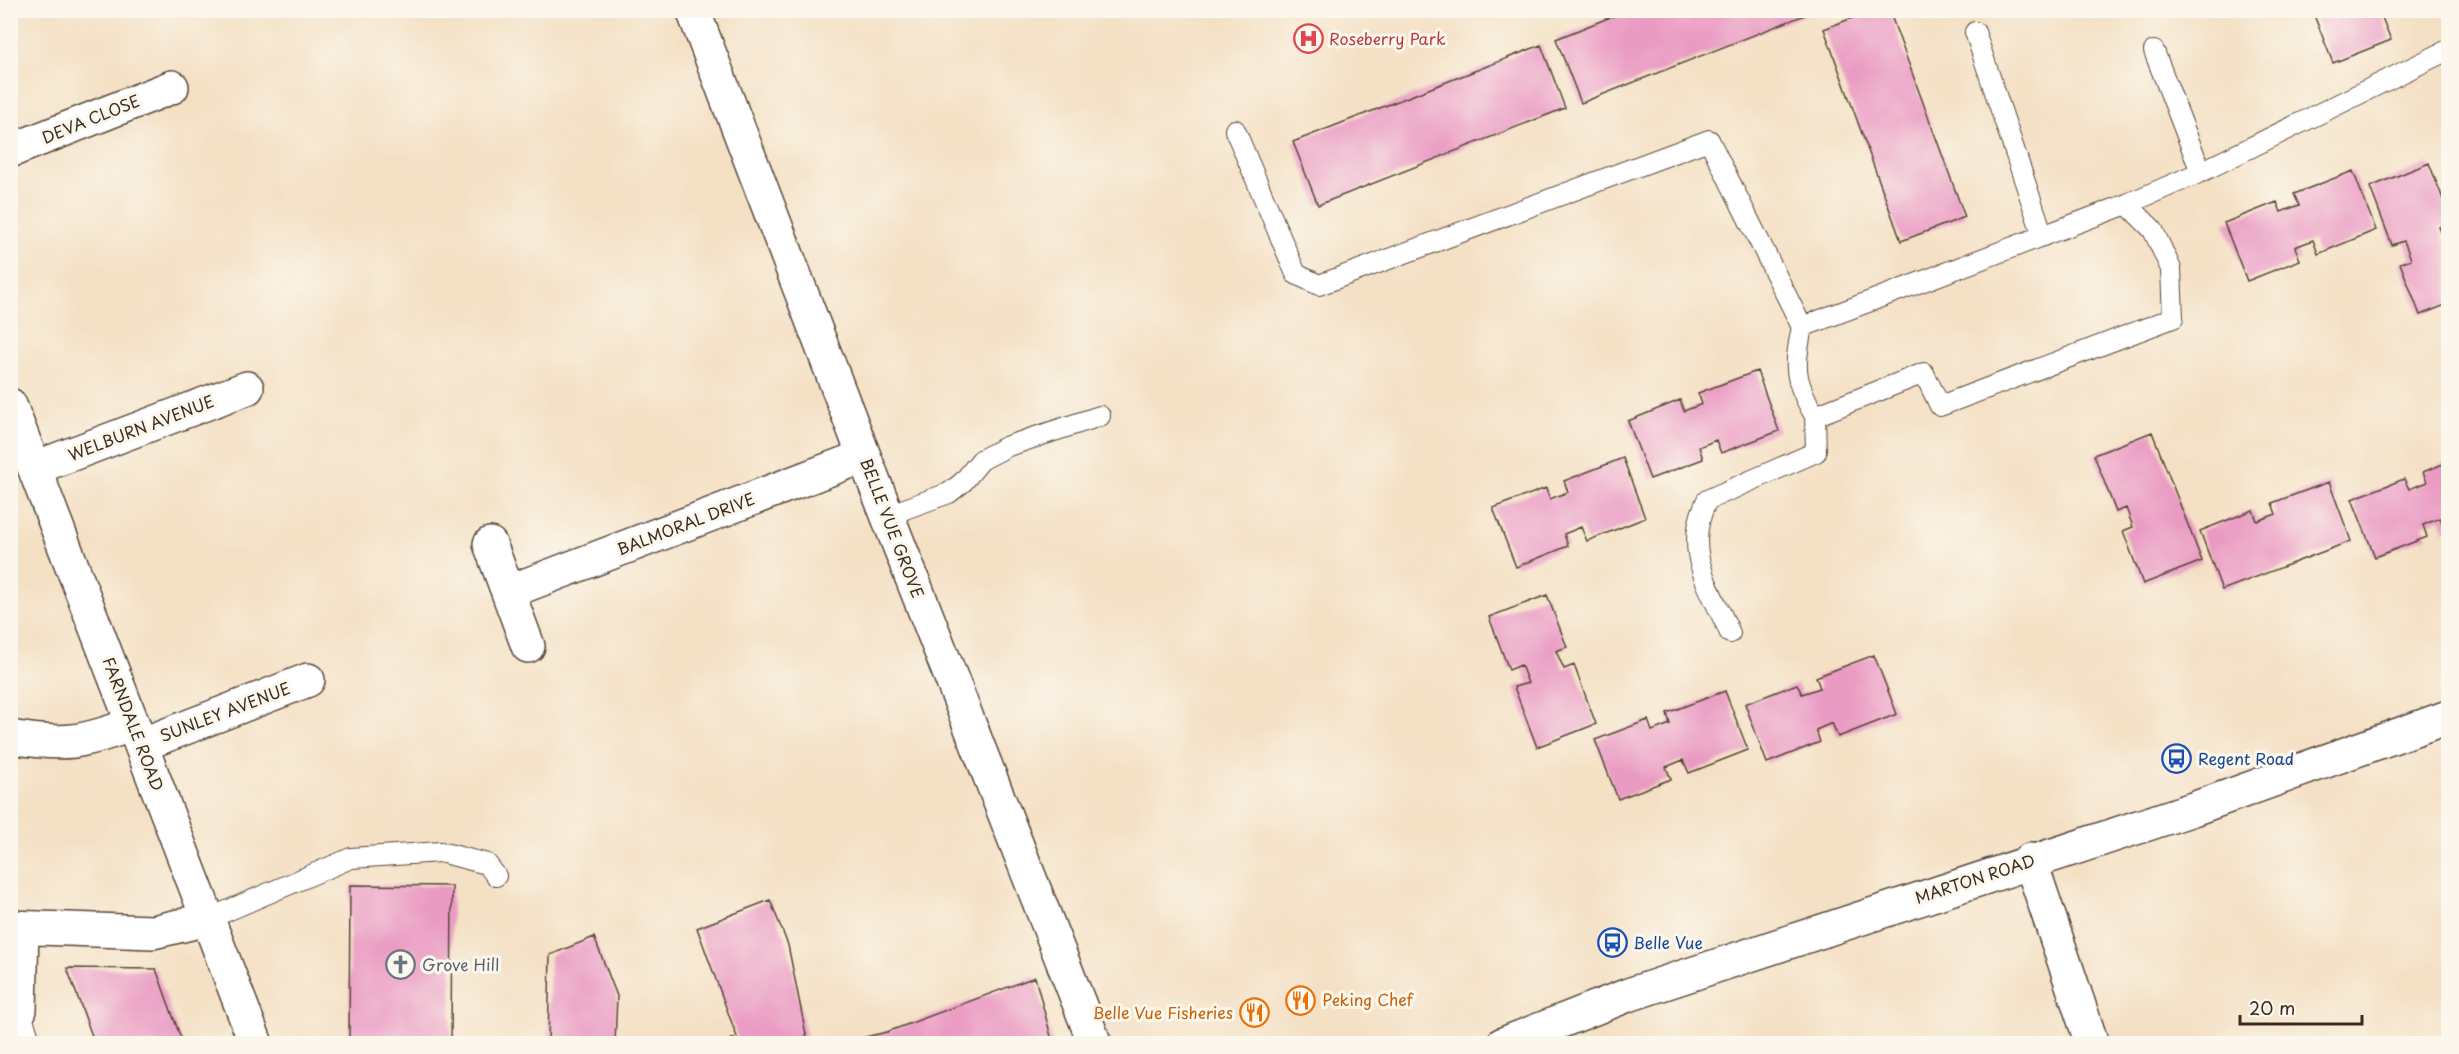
<svg xmlns="http://www.w3.org/2000/svg" width="2459" height="1054" font-family="'Playpen Sans',sans-serif">
<rect width="100%" height="100%" fill="#fbf7ec"/>
<filter id="ink" filterUnits="userSpaceOnUse"><feTurbulence type="fractalNoise" baseFrequency=".0167" numOctaves="2"/><feDisplacementMap in="SourceGraphic" scale="12" xChannelSelector="R" yChannelSelector="G"/><feConvolveMatrix kernelMatrix="1 2 1 2 8 2 1 2 1" color-interpolation-filters="sRGB"/></filter>
<filter id="wash" filterUnits="userSpaceOnUse"><feTurbulence type="fractalNoise" baseFrequency=".008" numOctaves="4" result="noise"/><feDisplacementMap in="SourceGraphic" scale="24" xChannelSelector="R" yChannelSelector="G"/><feGaussianBlur stdDeviation="1.35" result="paint"/><feColorMatrix in="noise" values="0 0 0 0 0 0 0 0 0 0 0 0 0 0 0 0 0 1.4 0 .05"/><feComposite in="paint" operator="in"/></filter>
<g filter="url(#wash)">
<rect width="100%" height="100%" fill="#f4e0c4"/>
<g id="blocks">
<path fill="#ea9bc3" d="M1628,10H1815V11L1581,103L1556,39Z
M1873,10H1889L1965,217L1901,241L1824,29Z
M2312,10H2379L2391,40L2333,63Z
M1541,45L1565,108L1318,205L1293,142Z
M2429,163L2448,212V224L2439,227L2446,245L2448,244V304L2420,315L2400,263L2411,259L2404,241L2392,245L2370,187Z
M2353,171L2376,230L2318,254L2313,240L2295,247L2300,260L2247,281L2224,223L2277,202L2281,212L2299,205L2294,194Z
M1757,371L1779,431L1721,453L1716,440L1699,447L1703,459L1650,479L1628,421L1680,400L1684,411L1702,404L1698,393Z
M2152,432L2202,561L2143,584L2123,531L2133,527L2126,508L2116,512L2094,455Z
M1623,458L1645,518L1587,541L1581,527L1564,534L1568,546L1516,567L1493,508L1546,488L1550,499L1568,492L1564,481Z
M2448,462V530L2445,531L2440,518L2423,525L2427,537L2375,557L2352,499L2404,479L2409,489L2427,482L2423,472Z
M2329,482L2351,541L2222,590L2200,531L2253,510L2257,521L2276,514L2272,503Z
M1547,595L1567,647L1556,651L1564,669L1574,665L1596,724L1537,747L1514,687L1528,683L1521,665L1509,670L1489,617Z
M1874,655L1897,714L1838,737L1832,723L1816,730L1820,742L1767,763L1745,704L1797,684L1802,694L1820,688L1816,677Z
M1725,691L1748,750L1689,773L1683,760L1666,767L1671,779L1618,799L1595,740L1648,720L1652,731L1670,724L1667,713Z
M350,885L452,886L451,1044H349Z
M770,900L788,945L808,1044H720L737,1037L697,928Z
M594,937L617,996L615,1044H548L550,955Z
M67,968L156,969L183,1044H95Z
M1035,977L1053,1044H835L887,1032Z"/>
</g>
</g>
<g filter="url(#ink)">
<use href="#blocks" fill-opacity="0" stroke="#574537" stroke-width="1.5"/>
<g fill="none" stroke-linecap="round" stroke-linejoin="round">
<defs>
<path id="lane" d="M1975,32L2043,236
M2154,51L2201,172
M1235,130L1296,274L1319,285L1709,140L1802,327L2127,204L2201,172L2448,50
M1802,327C1794,366 1793,379 1815,416L1924,373L1940,406L2173,318L2171,269L2153,230L2127,204
M888,515L949,493L963,482L981,460L1008,446L1100,416
M1730,633C1709,586 1682,551 1707,500L1816,452L1815,416
M208,919L351,858L440,852L487,864L496,876
M20,1010L31,1044"/>
<path id="street" d="M693,10L864,456L1095,1044
M10,151L172,87
M10,405L256,1044
M35,468L247,388
M490,544L528,646
M508,592L864,456
M10,737C65,746 82,743 133,724
M141,745L308,680
M2030,860L2092,1044
M10,927L153,932L208,919
M20,1010L22,928"/>
<path id="primary" d="M1503,1044L1628,995L2193,809L2448,717"/>
</defs>
<use href="#lane" stroke="#574537" stroke-width="22"/>
<use href="#street" stroke="#574537" stroke-width="36"/>
<use href="#primary" stroke="#574537" stroke-width="36"/>
<use href="#lane" stroke="#fff" stroke-width="20"/>
<use href="#street" stroke="#fff" stroke-width="33"/>
<use href="#primary" stroke="#fff" stroke-width="33"/>
</g>
</g>
<defs>
<symbol id="hospital-ring" viewBox="-11 -11 22 22"><circle r="9.5" fill="#fbf7ec" stroke="#e0444e" stroke-width="1.5"/><path d="M-5-5h3v3.5h4V-5h3V5h-3V1.5h-4V5h-3Z" fill="#e0444e"/></symbol>
<symbol id="bus-ring" viewBox="-11 -11 22 22"><circle r="9.5" fill="#fbf7ec" stroke="#1a4fb4" stroke-width="1.5"/><path d="M-5-6H5V4H4V6H2V4H-2V6H-4V4H-5ZM-3.5-4V0h7V-4ZM-3.5 1.2v1.5H-2V1.2ZM2 1.2v1.5H3.5V1.2Z" fill="#1a4fb4"/></symbol>
<symbol id="church-ring" viewBox="-11 -11 22 22"><circle r="9.5" fill="#fbf7ec" stroke="#6b7280" stroke-width="1.5"/><path d="M-1.2-6h2.4v3.5h3.3v2.4h-3.3V6h-2.4V-.1h-3.3v-2.4h3.3Z" fill="#6b7280"/></symbol>
<symbol id="restaurant-ring" viewBox="-11 -11 22 22"><circle r="9.5" fill="#fbf7ec" stroke="#e8710a" stroke-width="1.5"/><path d="M-5-6h1v4h1v-4h1v4h1v-4h1v5L-1.5 .5V6h-2V.5L-5-1ZM5-6V6H3V1.5H1.5Q1.5-4 5-6Z" fill="#e8710a"/></symbol>
</defs>
<g fill-rule="evenodd">
<use href="#hospital-ring" x="1292" y="22" width="33" height="33"/>
<use href="#bus-ring" x="2160" y="742" width="33" height="33"/>
<use href="#bus-ring" x="1596" y="926" width="33" height="33"/>
<use href="#church-ring" x="384" y="948" width="33" height="33"/>
<use href="#restaurant-ring" x="1284" y="984" width="33" height="33"/>
<use href="#restaurant-ring" x="1238" y="996" width="33" height="33"/>
</g>
<g text-anchor="middle" stroke-width="6" stroke-linejoin="round" paint-order="stroke">
<g font-size="16" fill="#be3a42" stroke="#fbf7ec" text-anchor="start">
<text x="1329" y="45">Roseberry Park</text>
</g>
<g font-size="16" fill="#3b2a1e" stroke="#fbf7ec">
<text transform="translate(91 119) rotate(-22)" y="6">DEVA CLOSE</text>
<text transform="translate(141 428) rotate(-21)" y="6">WELBURN AVENUE</text>
<text transform="translate(686 524) rotate(-21)" y="6">BALMORAL DRIVE</text>
<text transform="translate(892 528) rotate(69)" y="6">BELLE VUE GROVE</text>
<text transform="translate(225 712) rotate(-21)" y="6">SUNLEY AVENUE</text>
<text transform="translate(133 724) rotate(69)" y="6">FARNDALE ROAD</text>
<text transform="translate(1975 879) rotate(-18)" y="6">MARTON ROAD</text>
</g>
<g font-size="16" fill="#164399" stroke="#fbf7ec" text-anchor="start">
<text x="2198" y="765">Regent Road</text>
<text x="1633" y="949">Belle Vue</text>
</g>
<g font-size="16" fill="#5b616d" stroke="#fbf7ec" text-anchor="start">
<text x="422" y="971">Grove Hill</text>
</g>
<g font-size="16" fill="#c56008" stroke="#fbf7ec" text-anchor="start">
<text x="1322" y="1006">Peking Chef</text>
<text x="1233" y="1019" text-anchor="end">Belle Vue Fisheries</text>
</g>
</g>
<rect width="2459" height="1054" fill="none" stroke="#fbf7ec" stroke-width="36"/>
<path d="M2240 1015v9h122v-9" fill="none" stroke="#3b2a1e" stroke-width="3"/>
<text x="2249" y="1015" font-size="18" fill="#3b2a1e" stroke="#fbf7ec" stroke-width="4.5" paint-order="stroke">20 m</text>
</svg>
